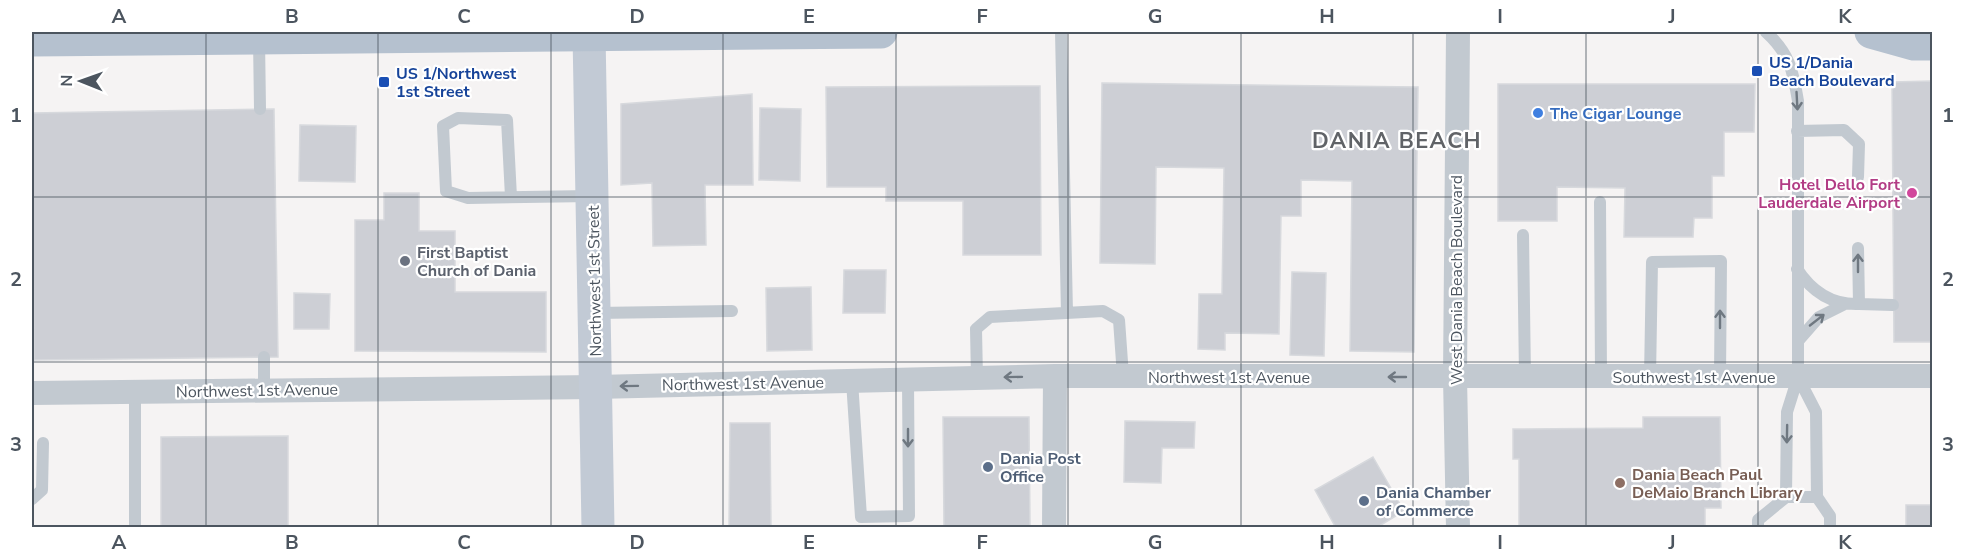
<svg xmlns="http://www.w3.org/2000/svg" width="1964" height="559" font-family="'Nunito Sans',sans-serif">
<rect width="100%" height="100%" fill="#f5f3f3"/>
<path fill="#cdcfd5" stroke="#d7d9dd" stroke-width="1.5" d="M1932,81V342H1894L1892,82Z
M1102,83L1418,87L1414,352L1350,351L1352,181L1301,180V216H1281L1279,334L1225,333V350L1198,349L1199,294H1222L1224,168L1156,167L1155,264L1100,263Z
M1498,84H1755L1754,132H1724V176H1712V218H1694L1693,237H1624L1625,188L1557,187V221H1498Z
M1040,86L1041,255H963V201H886V187H827L826,87Z
M752,94L753,185H705L706,245L653,246L652,183L621,185V104Z
M760,108L801,109L800,181L759,180Z
M274,109L278,357L34,360L32,113Z
M300,125L356,126L355,182L299,181Z
M384,193H419V231H455V292H546V352L355,351V220H384Z
M844,270H886L885,313H843Z
M1292,272L1326,273L1324,356L1290,355Z
M811,287L812,350L767,351L766,288Z
M294,293L330,294L329,329H294Z
M943,417H1029L1030,528H944Z
M1643,417H1720L1721,508H1705V528H1519V459H1513V429L1643,428Z
M1125,421L1195,422L1194,448H1162L1161,483L1124,482Z
M730,423H770L771,528H729Z
M288,436V528H161V437Z
M1373,457L1404,511L1376,528H1336L1315,490Z
M1906,505H1932V528H1906Z"/>
<g fill="none" stroke-linecap="round" stroke-linejoin="round">
<path stroke="#c2c9d0" stroke-width="12" d="M1061,32L1067,313
M259,39L260,109
M1797,131L1844,130L1859,144L1858,177
M511,197L507,120L458,118L443,126L446,191L468,198L591,196
M1600,202L1601,377
M1523,235L1525,377
M1797,269C1812,292 1832,305 1859,304L1858,248
M1859,304L1893,305
M596,313L732,311
M1798,341L1819,317L1843,305
M1650,377L1652,262L1721,261L1720,377
M1798,377L1816,412L1817,497L1830,516V528
M977,378L976,329L990,317L1103,311L1119,320L1123,376
M852,381L861,517L909,516L908,380
M264,390V357
M1786,497H1817
M32,499L42,490L43,443
M135,528V391
M1758,528V520L1786,497L1787,412L1798,377V101C1793,70 1789,53 1766,32"/>
<path stroke="#c2c9d0" stroke-width="24" d="M32,393L596,387L1055,376H1932
M1054,528L1055,376
M1458,528L1455,377L1458,32"/>
<path stroke="#c2cad5" stroke-width="33" d="M589,34L598,528"/>
<path stroke="#b5c1cf" stroke-width="33" d="M1871,32L1914,44H1932
M32,40L881,32"/>
</g>
<defs><path id="oneway-shaft" d="M-6 0H5M1.5-3L5.5 0L1.5 3" fill="none" stroke-width="1.6" stroke-linecap="round" stroke-linejoin="round" transform="scale(1.5)"/></defs>
<g stroke="#6f7881">
<use href="#oneway-shaft" transform="translate(1797 101) rotate(87)"/>
<use href="#oneway-shaft" transform="translate(1858 263) rotate(-90)"/>
<use href="#oneway-shaft" transform="translate(1720 319) rotate(-90)"/>
<use href="#oneway-shaft" transform="translate(1817 320) rotate(-38)"/>
<use href="#oneway-shaft" transform="translate(1013 377) rotate(179)"/>
<use href="#oneway-shaft" transform="translate(1397 377) rotate(-180)"/>
<use href="#oneway-shaft" transform="translate(629 386) rotate(179)"/>
<use href="#oneway-shaft" transform="translate(1787 434) rotate(91)"/>
<use href="#oneway-shaft" transform="translate(908 438) rotate(90)"/>
</g>
<path fill="none" stroke="#4c555f" stroke-width="1.5" stroke-opacity="0.55" d="M206,32V528M378,32V528M551,32V528M723,32V528M896,32V528M1068,32V528M1241,32V528M1413,32V528M1586,32V528M1758,32V528M32,197H1932M32,362H1932"/>
<g fill="#1a4fb4" stroke="#fff" stroke-width="2">
<rect x="1751" y="65" width="12" height="12" rx="3"/>
<rect x="378" y="76" width="12" height="12" rx="3"/>
</g>
<circle fill="#3f7fe0" stroke="#fff" stroke-width="2" cx="1538" cy="113" r="6"/>
<circle fill="#d1479c" stroke="#fff" stroke-width="2" cx="1912" cy="193" r="6"/>
<circle fill="#6b7280" stroke="#fff" stroke-width="2" cx="405" cy="261" r="6"/>
<g fill="#5c6f8a" stroke="#fff" stroke-width="2">
<circle cx="988" cy="467" r="6"/>
<circle cx="1364" cy="501" r="6"/>
</g>
<circle fill="#8d6e63" stroke="#fff" stroke-width="2" cx="1620" cy="483" r="6"/>
<g text-anchor="middle" stroke-width="4.5" stroke-linejoin="round" paint-order="stroke">
<g font-size="16" font-weight="bold" fill="#164399" stroke="#fff" text-anchor="start">
<text x="1769" y="68">US 1/Dania<tspan x="1769" dy="18">Beach Boulevard</tspan></text>
<text x="396" y="79">US 1/Northwest<tspan x="396" dy="18">1st Street</tspan></text>
</g>
<g font-size="16" font-weight="bold" fill="#366cbe" stroke="#fff" text-anchor="start">
<text x="1550" y="119">The Cigar Lounge</text>
</g>
<g font-size="16" font-weight="bold" fill="#b23c85" stroke="#fff" text-anchor="end">
<text x="1900" y="190">Hotel Dello Fort<tspan x="1900" dy="18">Lauderdale Airport</tspan></text>
</g>
<g font-size="16" font-weight="bold" fill="#5b616d" stroke="#fff" text-anchor="start">
<text x="417" y="258">First Baptist<tspan x="417" dy="18">Church of Dania</tspan></text>
</g>
<g font-size="16" fill="#4c555f" stroke="#fff">
<text transform="translate(1456 280) rotate(-90)" y="6">West Dania Beach Boulevard</text>
<text transform="translate(594 281) rotate(-91)" y="6">Northwest 1st Street</text>
<text x="1229" y="383">Northwest 1st Avenue</text>
<text x="1694" y="383">Southwest 1st Avenue</text>
<text transform="translate(743 383) rotate(-1)" y="6">Northwest 1st Avenue</text>
<text transform="translate(257 390) rotate(-1)" y="6">Northwest 1st Avenue</text>
</g>
<g font-size="16" font-weight="bold" fill="#4e5e75" stroke="#fff" text-anchor="start">
<text x="1000" y="464">Dania Post<tspan x="1000" dy="18">Office</tspan></text>
<text x="1376" y="498">Dania Chamber<tspan x="1376" dy="18">of Commerce</tspan></text>
</g>
<g font-size="16" font-weight="bold" fill="#785e54" stroke="#fff" text-anchor="start">
<text x="1632" y="480">Dania Beach Paul<tspan x="1632" dy="18">DeMaio Branch Library</tspan></text>
</g>
<g font-size="22" font-weight="bold" letter-spacing="1.5" fill="#606367" stroke="#fff">
<text x="1397" y="148">DANIA BEACH</text>
</g>
</g>
<rect width="1964" height="559" fill="none" stroke="#ffffff" stroke-width="66"/>
<g transform="translate(81 81) rotate(271)" stroke="#ffffff" stroke-width="4.5" paint-order="stroke">
<path d="M0-4.5L10 22L0 15L-10 22Z" fill="#4c555f"/>
<text y="-9" font-size="16" font-weight="bold" text-anchor="middle" fill="#4c555f">N</text>
</g>
<rect x="33" y="33" width="1898" height="493" fill="none" stroke="#4c555f" stroke-width="2"/>
<g font-size="20" text-anchor="middle" font-weight="bold" fill="#4c555f">
<text x="119" y="23">A</text>
<text x="292" y="23">B</text>
<text x="464" y="23">C</text>
<text x="637" y="23">D</text>
<text x="809" y="23">E</text>
<text x="982" y="23">F</text>
<text x="1155" y="23">G</text>
<text x="1327" y="23">H</text>
<text x="1500" y="23">I</text>
<text x="1672" y="23">J</text>
<text x="1845" y="23">K</text>
<text x="16" y="122">1</text>
<text x="1948" y="122">1</text>
<text x="16" y="286">2</text>
<text x="1948" y="286">2</text>
<text x="16" y="451">3</text>
<text x="1948" y="451">3</text>
<text x="119" y="549">A</text>
<text x="292" y="549">B</text>
<text x="464" y="549">C</text>
<text x="637" y="549">D</text>
<text x="809" y="549">E</text>
<text x="982" y="549">F</text>
<text x="1155" y="549">G</text>
<text x="1327" y="549">H</text>
<text x="1500" y="549">I</text>
<text x="1672" y="549">J</text>
<text x="1845" y="549">K</text>
</g>
</svg>
